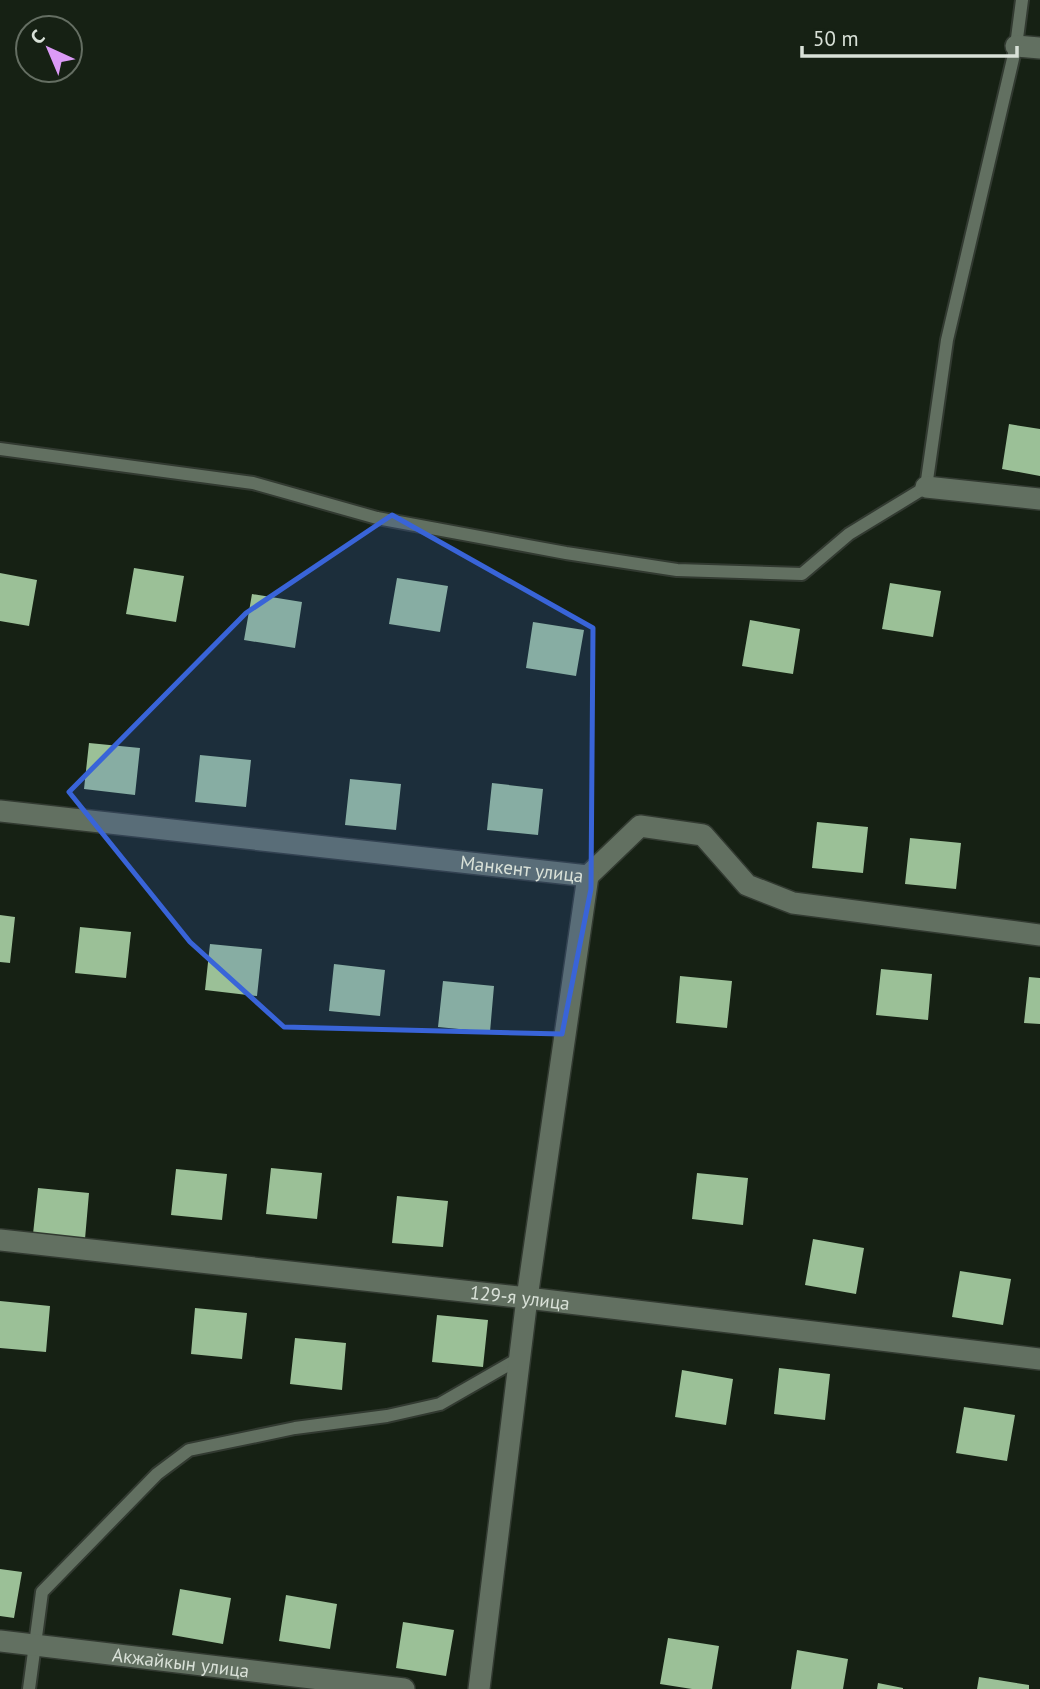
<svg xmlns="http://www.w3.org/2000/svg" width="1040" height="1689" font-family="'PT Sans',sans-serif">
<rect width="100%" height="100%" fill="#162114"/>
<path fill="#9bc097" d="M1009,424L1040,429V476L1002,469Z
M134,568L184,576L176,622L126,614Z
M0,573L37,580L29,626L0,621Z
M397,578L448,586L440,632L389,624Z
M890,583L941,591L933,637L882,629Z
M252,594L302,602L295,648L244,640Z
M750,620L800,629L793,674L742,666Z
M533,622L584,630L576,676L526,668Z
M89,743L140,748L135,795L84,789Z
M200,755L251,760L246,807L195,802Z
M350,779L401,784L396,830L345,825Z
M492,783L543,789L538,835L487,830Z
M817,822L868,827L863,873L812,868Z
M910,838L961,843L956,889L905,884Z
M0,915L15,917L10,963L0,962Z
M80,927L131,932L126,978L75,973Z
M210,944L262,949L257,996L205,990Z
M334,964L385,970L380,1016L329,1011Z
M881,969L932,974L928,1020L876,1015Z
M680,976L732,981L727,1028L676,1023Z
M1029,977L1040,978V1024L1024,1023Z
M443,981L494,986L490,1032L438,1027Z
M271,1168L322,1173L317,1219L266,1214Z
M176,1169L227,1174L222,1220L171,1215Z
M697,1173L748,1178L743,1225L692,1219Z
M38,1188L89,1193L85,1239L33,1234Z
M397,1196L448,1201L443,1247L392,1243Z
M813,1239L864,1248L856,1294L805,1285Z
M960,1271L1011,1279L1003,1325L952,1317Z
M0,1301L50,1306L46,1352L0,1348Z
M195,1308L247,1313L242,1359L191,1354Z
M437,1315L488,1320L483,1367L432,1362Z
M295,1338L346,1343L342,1390L290,1384Z
M779,1368L830,1374L825,1420L774,1414Z
M682,1370L733,1379L726,1425L675,1417Z
M964,1407L1015,1415L1007,1461L956,1453Z
M0,1569L22,1572L14,1618L0,1616Z
M180,1589L231,1598L223,1644L172,1635Z
M286,1595L337,1604L330,1649L279,1641Z
M403,1622L454,1630L446,1676L396,1668Z
M668,1638L719,1646L712,1689H692L660,1684Z
M797,1650L848,1659L843,1689H791Z
M979,1677L1029,1685V1689H977Z
M878,1683L903,1688V1689H877Z"/>
<g fill="none" stroke-linecap="round" stroke-linejoin="round">
<defs>
<path id="lane" d="M0,449L253,483L377,518L566,553L677,570L802,574L849,534L926,487L947,340L1016,46L1022,0
M29,1689L42,1592L157,1474L189,1450L295,1428L387,1416L440,1404L520,1358"/>
<g id="street">
<path d="M1016,46L1040,48"/>
<path d="M926,487L1040,499"/>
<path id="s1" d="M0,811L588,876L640,826L703,835L747,885L793,903L1040,935"/>
<path id="s2" d="M0,1240L527,1298L1040,1359"/>
<path id="s3" d="M0,1641L404,1689"/>
<path d="M479,1689L527,1298L588,876"/>
</g>
</defs>
<use href="#lane" stroke="#323a31" stroke-width="16"/>
<use href="#street" stroke="#323a31" stroke-width="24"/>
<use href="#lane" stroke="#627061" stroke-width="12"/>
<use href="#street" stroke="#627061" stroke-width="21"/>
</g>
<path fill="#3964d8" fill-opacity="0.2" stroke="#3964d8" stroke-width="5" stroke-linejoin="round" d="M392,515L593,628L591,889L562,1034L284,1027L190,942L69,792L246,613Z"/>
<g text-anchor="middle" stroke-width="7" stroke-linejoin="round" paint-order="stroke">
<g font-size="19" fill="#d9e1d8" stroke="#162114">
<text dy="7" stroke="none"><textPath href="#s1" startOffset="525">Манкент улица</textPath></text>
<text dy="7" stroke="none"><textPath href="#s2" startOffset="523">129-я улица</textPath></text>
<text dy="7" stroke="none"><textPath href="#s3" startOffset="182">Акжайкын улица</textPath></text>
</g>
</g>
<g transform="translate(49 49) rotate(316)"><circle r="33" fill="#162114" stroke="#646e62" stroke-width="2"/>
<path d="M0-5L12 26L0 18L-12 26Z" fill="#db9af6"/>
<text y="-10" font-size="19" font-weight="bold" text-anchor="middle" fill="#d9e1d8">С</text>
</g>
<path d="M802 46v10h215v-10" fill="none" stroke="#d9e1d8" stroke-width="3.5"/>
<text x="813" y="46" font-size="21" fill="#d9e1d8" stroke="#162114" stroke-width="5" paint-order="stroke">50 m</text>
</svg>
